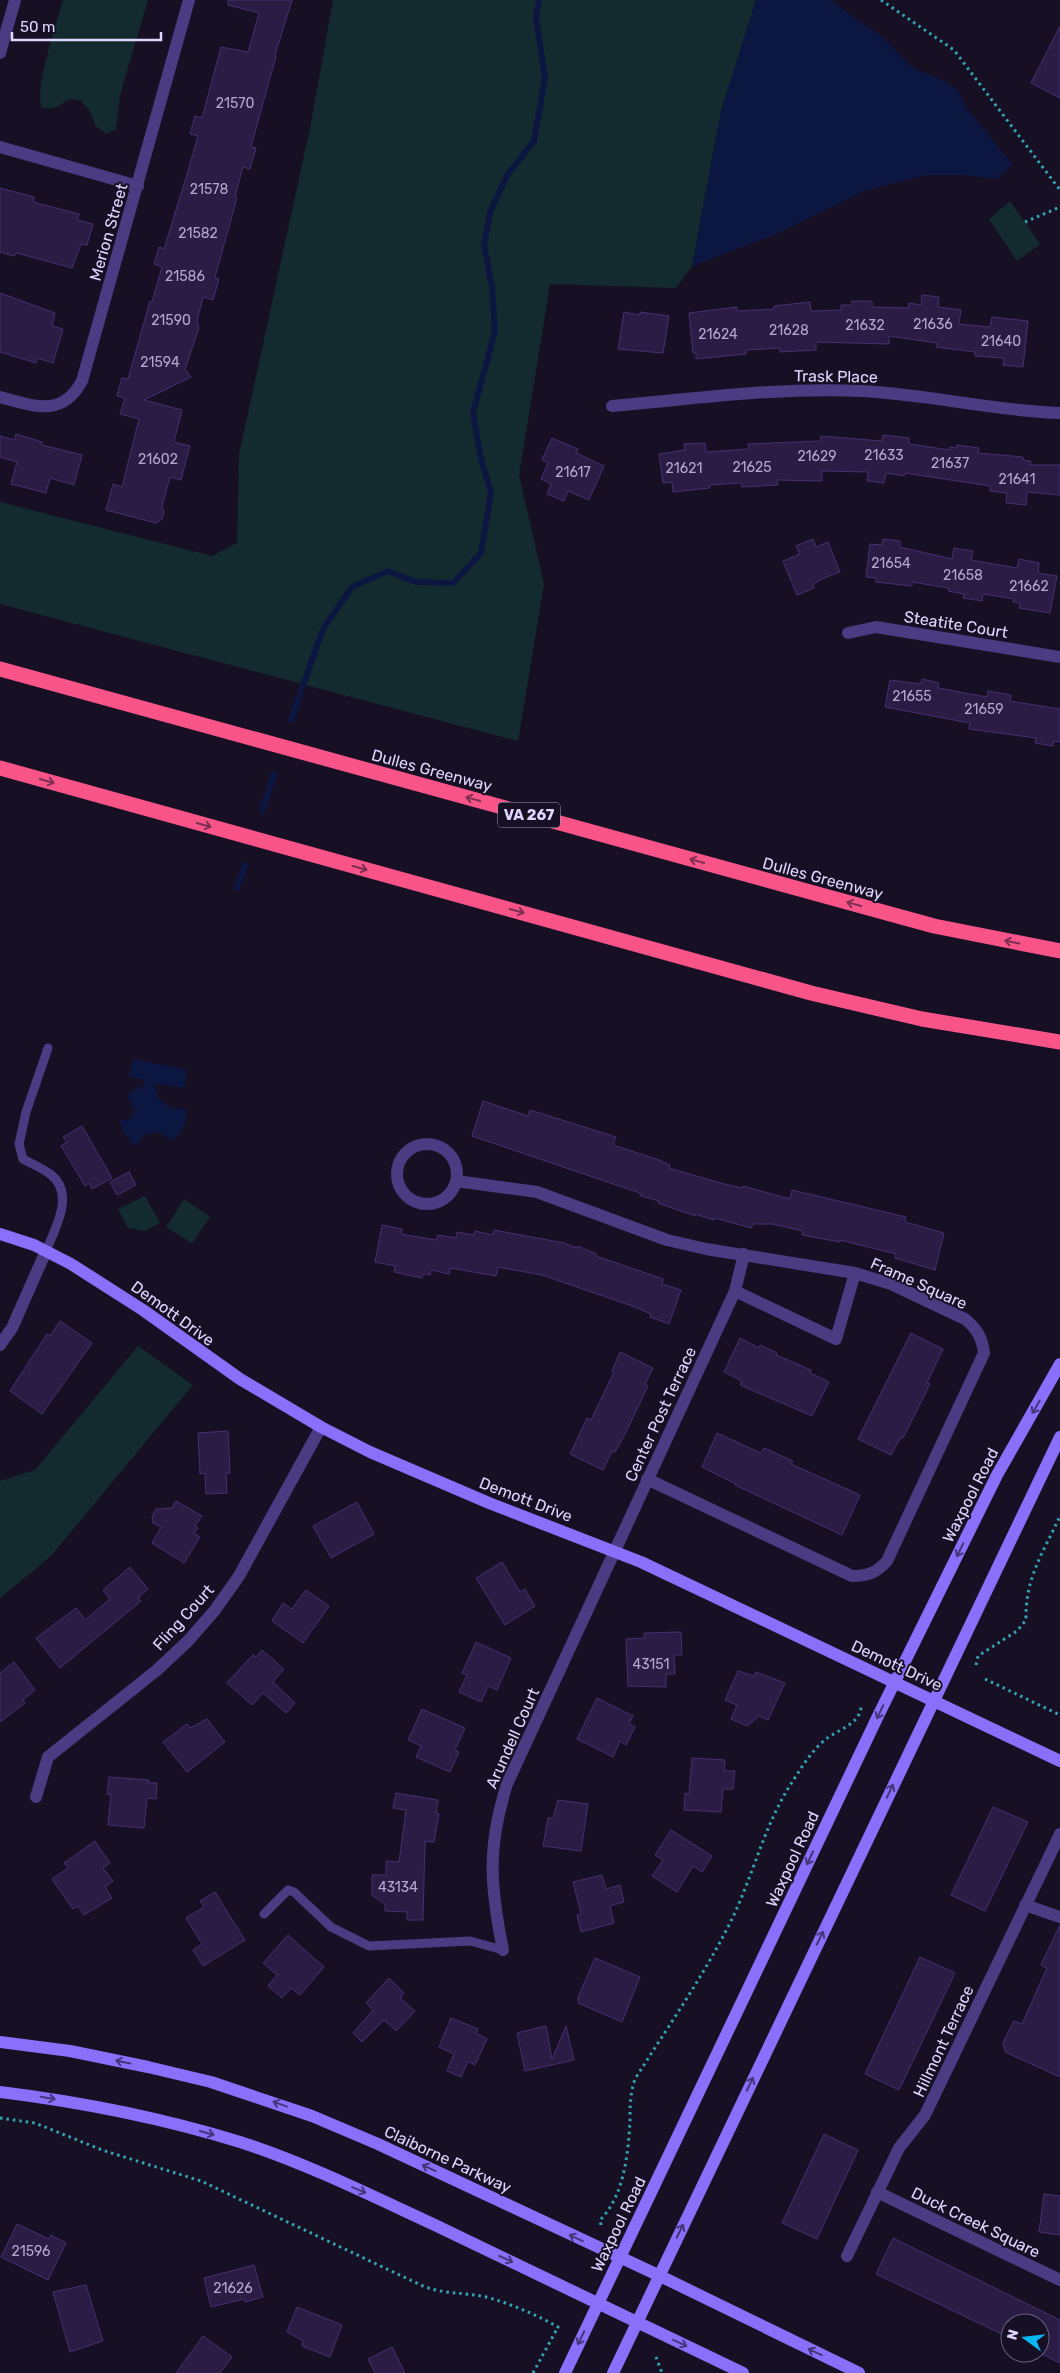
<svg xmlns="http://www.w3.org/2000/svg" width="1060" height="2373" font-family="Rubik,sans-serif">
<rect width="100%" height="100%" fill="#171025"/>
<path fill="#132b2e" d="M63,0H148L120,95L116,129L106,134L96,126L89,110L80,100L70,99L54,108H42C34,87 57,24 63,0Z
M333,0H756L721,111L692,266L676,288L550,284L519,475L544,584L518,741L0,604V502L212,556L237,543L239,455L311,123Z
M1010,201L1040,244L1017,261L989,219Z
M145,1196L160,1223L144,1231L128,1228L118,1209Z
M184,1199L210,1217L192,1243L166,1227Z
M138,1346L193,1385L50,1557L0,1598V1481L35,1470Z"/>
<path fill="#0c1741" d="M756,0H832L850,15L882,36L913,68L945,81L959,91L964,105L1012,164L997,179L963,175H926L867,190L774,235L692,266L721,111Z
M133,1059L187,1070L184,1088L154,1083L158,1098L171,1108L186,1109L185,1125L173,1141L158,1132L145,1135L134,1146L124,1133L120,1120L130,1119L136,1109L131,1107L132,1102L128,1099L129,1094L134,1091L135,1086L142,1088L145,1080L129,1077Z"/>
<g fill="none" stroke-linecap="round" stroke-linejoin="round">
<path stroke="#0c1741" stroke-width="6" d="M291,720L323,629L352,587L388,571L416,582L453,583L481,553L491,493L481,459L473,413L495,331L492,287L484,245L490,212L508,174L534,141L545,78L536,18L539,0
M262,811L274,774
M237,888L245,865"/>
</g>
<path fill="#2b1c45" stroke="#462f70" d="M228,0H292L275,55L276,56L251,147L256,148L250,169L243,167L235,196L237,198L215,277L219,279L213,300L203,297L197,321L199,328L185,369L191,377L144,400L182,410L174,442L190,446L181,480L170,477L162,506L164,512L162,519L156,523L106,510L113,484L122,487L139,419L120,414L125,398L117,396L122,378L128,379L150,301L152,302L162,267L154,264L159,247L164,249L188,171L198,136L190,134L195,116L202,118L221,47L248,52L259,13L228,5Z
M1060,26V98L1031,83Z
M0,188L34,197L33,202L79,214L77,220L93,224L87,245L81,244L72,268L17,253L14,256L0,252Z
M0,293L55,313L52,326L63,329L53,363L37,358L36,363L0,352Z
M922,295L939,297L938,307L961,310L959,324L990,327L992,317L1028,321L1023,367L1003,365L1004,358L975,356V352L936,347L937,343L889,336V344L816,342V350L780,352V348L746,350V354L696,359V353H693L689,313L737,307V311L774,309V306L810,302L811,311L841,310V305H852V301H872V307L908,308L909,303L921,305Z
M624,312L640,315V312L669,316L663,353L618,349Z
M16,434L42,442V445L82,455L74,485L50,478L46,493L11,484L17,462L0,457V436L15,440Z
M883,435L909,438V444L950,450V447L957,448V445L979,448L978,453L1023,457V460L1031,461L1030,465H1060V495L1027,492L1026,505L1006,503L1007,493L990,491V486L905,473L904,476L886,473L884,483L867,481L868,472L822,471V481L777,480L778,485L742,487L741,483L709,485L710,488L673,492L672,482L663,483L659,454L685,450L684,444L705,443L706,452L749,449L748,444L820,441L821,436L882,441Z
M552,438L578,449L576,453L604,466L589,500L568,491L564,501L547,494L551,484L541,479L548,463L542,460Z
M813,539L816,547L828,542L840,572L822,579L813,584L814,588L797,595L783,561L800,554L796,546Z
M883,539L900,541V547L952,559L954,548L973,551L971,560L1017,568L1019,559L1039,563L1038,573L1057,576L1050,613L1019,608L1020,603L1013,602L1014,599L983,594L982,601L963,598L964,594L948,591L949,588L912,582V586L876,582V578L866,577L870,544L882,545Z
M922,679L939,683L938,688L987,697L988,691L1011,695L1010,701L1060,709V742L1054,741L1053,746L1035,743L1036,738L969,729L970,723L885,707L890,680L921,684Z
M483,1101L528,1116L530,1110L616,1137L613,1145L659,1160L670,1165L669,1168L724,1184L742,1188L743,1186L790,1199L792,1190L906,1217L905,1222L944,1233L935,1270L895,1258L896,1254L840,1240V1242L802,1235L803,1231L772,1224H754L751,1228L715,1218L714,1220L695,1214V1216L658,1203L659,1201L641,1196L640,1193L472,1136Z
M82,1126L112,1178L92,1189L89,1183L85,1186L61,1146L67,1142L63,1137Z
M129,1172L136,1185L117,1195L110,1182Z
M382,1225L402,1229L401,1234L436,1240L438,1235L456,1238L457,1232L474,1235L475,1231L493,1235L494,1230L564,1243L577,1248L578,1246L596,1254V1256L663,1279L662,1284L681,1290L669,1324L650,1317L651,1314L635,1307L542,1275L498,1267L496,1276L450,1268L449,1274L431,1270L430,1275L423,1274L422,1278L394,1272L395,1266L375,1262Z
M60,1321L92,1343L42,1414L10,1391L47,1334L50,1336Z
M911,1333L943,1349L927,1383L930,1384L903,1438L901,1437L891,1455L858,1439Z
M740,1338L759,1348L760,1345L777,1353L776,1355L811,1370L810,1373L829,1382L812,1416L740,1385L742,1381L724,1372Z
M620,1352L653,1368L645,1384L648,1386L624,1436L615,1452L612,1451L603,1470L570,1454L587,1418L591,1420L614,1372L612,1371Z
M228,1431L230,1473H226L227,1493L206,1494L205,1473L200,1474L198,1433Z
M717,1433L761,1453L764,1448L793,1461L791,1464L860,1495L842,1535L735,1485L736,1484L702,1467Z
M176,1501L202,1516L195,1526L198,1528L194,1533L200,1537L184,1563L152,1543L161,1527L153,1523L152,1516L156,1509L172,1508Z
M357,1502L374,1534L331,1558L313,1526Z
M502,1562L520,1592L525,1589L535,1606L505,1625L476,1578Z
M130,1567L148,1589L138,1598L141,1601L60,1668L36,1638L76,1608L85,1620L110,1599L103,1590Z
M306,1590L329,1606L303,1643L272,1621L283,1603L292,1609Z
M681,1632L682,1655H674L675,1674H666V1687L628,1686L626,1639L645,1638L644,1633Z
M476,1642L511,1658L497,1690L488,1686L481,1702L459,1692L467,1675L462,1673Z
M262,1650L284,1669L273,1682L295,1703L286,1713L263,1693L252,1705L227,1683L247,1661L253,1655L256,1657Z
M14,1662L35,1690L23,1700L25,1703L0,1722V1673Z
M738,1671L754,1676L756,1672L785,1683L768,1720L759,1716L747,1726L731,1719L737,1705L725,1700Z
M597,1698L633,1716L629,1724L635,1727L626,1745L620,1741L613,1757L577,1739Z
M422,1709L465,1728L455,1750L459,1752L450,1772L416,1757L421,1746L408,1740Z
M207,1719L225,1742L187,1772L163,1742L187,1724L190,1728Z
M692,1758L725,1760L724,1771H735L733,1789H723L721,1812L684,1810L685,1793L689,1794Z
M109,1777L149,1780L148,1783H157L156,1799L147,1798L144,1828L108,1825L111,1795L107,1794Z
M396,1793L438,1800L436,1813L439,1814L434,1842L425,1841L423,1920H407V1912L385,1911V1904L372,1895V1875H386V1861L399,1862L406,1810L393,1808Z
M558,1800L588,1804L581,1851L543,1846L548,1818H553Z
M993,1807L1028,1822L985,1911L951,1895Z
M671,1830L712,1856L702,1872L693,1866L677,1892L652,1876L663,1860L655,1855Z
M95,1841L110,1863L103,1868L113,1881L105,1887L112,1898L84,1915L78,1906L73,1909L52,1879L68,1868L64,1863Z
M602,1875L606,1889L620,1885L624,1902L610,1906L614,1923L581,1932L577,1915L581,1914L573,1882Z
M215,1892L245,1940L203,1966L193,1950L202,1944L186,1918L204,1907L200,1901Z
M1060,1925V2077L1005,2052L1003,2042L1014,2021L1022,2024L1047,1968L1041,1965Z
M288,1935L324,1967L300,1995L291,1988L282,1998L268,1986L277,1975L263,1963Z
M920,1957L955,1973L899,2090L865,2074Z
M595,1958L640,1977L622,2022L578,2003V1997Z
M389,1978L404,1993L400,1998L415,2011L396,2031L384,2020L362,2042L353,2033L373,2010L366,2003Z
M451,2018L478,2029L476,2033L487,2039L475,2065L468,2061L461,2077L447,2071L454,2054L439,2047Z
M546,2026L552,2059L566,2026L574,2060L525,2071L517,2033Z
M824,2134L858,2150L817,2239L782,2223Z
M1044,2194L1060,2196V2235L1039,2232Z
M17,2224L49,2239L51,2235L66,2243L48,2280L1,2257Z
M893,2238L1060,2320V2363L1040,2353V2323H1010V2338L876,2274Z
M254,2265L263,2297L245,2302L244,2299L211,2307L204,2278Z
M86,2285L103,2341L70,2352L53,2292Z
M297,2307L342,2325L330,2357L302,2346L303,2341L287,2332Z
M203,2336L232,2357L220,2373H176Z
M392,2347L405,2373H375L368,2359Z"/>
<g fill="none" stroke-linecap="round" stroke-linejoin="round">
<path stroke="#33a6b3" stroke-width="3" stroke-dasharray="2.5 4" stroke-linecap="butt" d="M881,0L954,50L1060,190
M1025,222L1060,207
M976,1665L978,1656L1017,1631L1026,1620C1025,1578 1043,1553 1060,1516
M985,1679L1060,1715
M0,2118L35,2123L102,2150L201,2181L425,2287C449,2295 467,2292 490,2298C513,2305 537,2315 558,2327L561,2323
M601,2225L600,2220C624,2196 628,2155 630,2121C630,2106 630,2094 635,2079C667,2028 703,1977 730,1923C752,1879 763,1829 789,1787C800,1770 810,1752 826,1739C837,1730 860,1724 861,1707
M656,2357L662,2373
M533,2373L558,2327"/>
<path stroke="#4a3c82" stroke-width="9" d="M46,1251C55,1229 76,1193 50,1174C42,1168 32,1164 23,1159L19,1144L26,1112L48,1048
M264,1914L288,1890L294,1892L331,1927L369,1946L470,1941L503,1950"/>
<path stroke="#4a3c82" stroke-width="12" d="M0,53L15,0
M0,147L138,186
M0,397C34,406 62,418 82,381L189,0
M612,406C694,399 778,387 861,391C928,394 993,411 1060,413
M848,633L876,627L1060,657
M397 1174a30 30 0 1 1 60 0a30 30 0 1 1-60 0Z
M456,1181L537,1192L667,1240L706,1249L855,1273L891,1284L965,1319C977,1329 982,1337 984,1353L887,1561C876,1573 868,1576 852,1576L647,1479
M735,1291L836,1339L855,1273
M0,1345L12,1328L46,1251
M36,1797L48,1757L157,1670L188,1641L215,1610L239,1576L321,1427
M1025,1905L1060,1917
M503,1950C490,1886 487,1847 507,1784L735,1291L744,1254
M877,2192L1060,2280
M847,2256L899,2148L925,2115L1060,1834"/>
<path stroke="#896ffa" stroke-width="12" d="M0,1234L34,1245L71,1264L143,1310L240,1379L321,1427L370,1452L489,1503L641,1562L1060,1761
M0,2042L70,2051L148,2067L211,2082L312,2116L378,2144L658,2275L859,2373
M0,2092C81,2102 162,2118 240,2142C308,2164 374,2197 439,2227C541,2275 642,2325 743,2373
M565,2373L878,1716L997,1475L1060,1364
M613,2373L1060,1437"/>
<path stroke="#f95488" stroke-width="15" d="M0,669L934,926L1060,951
M0,768L811,993L922,1019L1060,1042"/>
</g>
<defs><path id="oneway-shaft" d="M-6 0H5M1.5-3L5.5 0L1.5 3" fill="none" stroke-width="1.6" stroke-linecap="round" stroke-linejoin="round" transform="scale(1.25)"/></defs>
<g stroke="#7d2f52">
<use href="#oneway-shaft" transform="translate(47 781) rotate(16)"/>
<use href="#oneway-shaft" transform="translate(473 799) rotate(-165)"/>
<use href="#oneway-shaft" transform="translate(204 825) rotate(16)"/>
<use href="#oneway-shaft" transform="translate(697 861) rotate(-165)"/>
<use href="#oneway-shaft" transform="translate(360 868) rotate(16)"/>
<use href="#oneway-shaft" transform="translate(854 904) rotate(-165)"/>
<use href="#oneway-shaft" transform="translate(517 911) rotate(16)"/>
<use href="#oneway-shaft" transform="translate(1012 942) rotate(-169)"/>
</g>
<g stroke="#45367a">
<use href="#oneway-shaft" transform="translate(1036 1407) rotate(120)"/>
<use href="#oneway-shaft" transform="translate(960 1550) rotate(116)"/>
<use href="#oneway-shaft" transform="translate(880 1712) rotate(116)"/>
<use href="#oneway-shaft" transform="translate(890 1791) rotate(-64)"/>
<use href="#oneway-shaft" transform="translate(810 1858) rotate(115)"/>
<use href="#oneway-shaft" transform="translate(820 1938) rotate(-64)"/>
<use href="#oneway-shaft" transform="translate(123 2062) rotate(-169)"/>
<use href="#oneway-shaft" transform="translate(750 2084) rotate(-64)"/>
<use href="#oneway-shaft" transform="translate(48 2098) rotate(10)"/>
<use href="#oneway-shaft" transform="translate(280 2104) rotate(-160)"/>
<use href="#oneway-shaft" transform="translate(207 2133) rotate(16)"/>
<use href="#oneway-shaft" transform="translate(429 2168) rotate(-155)"/>
<use href="#oneway-shaft" transform="translate(359 2190) rotate(23)"/>
<use href="#oneway-shaft" transform="translate(680 2231) rotate(-64)"/>
<use href="#oneway-shaft" transform="translate(576 2238) rotate(-155)"/>
<use href="#oneway-shaft" transform="translate(506 2259) rotate(25)"/>
<use href="#oneway-shaft" transform="translate(581 2338) rotate(115)"/>
<use href="#oneway-shaft" transform="translate(680 2343) rotate(25)"/>
<use href="#oneway-shaft" transform="translate(815 2352) rotate(-155)"/>
</g>
<g text-anchor="middle" stroke-width="4" stroke-linejoin="round" paint-order="stroke">
<g font-size="14" fill="#b3a7d0">
<text x="235" y="108">21570</text>
<text x="209" y="194">21578</text>
<text x="198" y="238">21582</text>
<text x="185" y="281">21586</text>
<text x="171" y="325">21590</text>
<text x="933" y="329">21636</text>
<text x="865" y="330">21632</text>
<text x="789" y="335">21628</text>
<text x="718" y="339">21624</text>
<text x="1001" y="346">21640</text>
<text x="160" y="367">21594</text>
<text x="884" y="460">21633</text>
<text x="817" y="461">21629</text>
<text x="158" y="464">21602</text>
<text x="950" y="468">21637</text>
<text x="752" y="472">21625</text>
<text x="684" y="473">21621</text>
<text x="573" y="477">21617</text>
<text x="1017" y="484">21641</text>
<text x="891" y="568">21654</text>
<text x="963" y="580">21658</text>
<text x="1029" y="591">21662</text>
<text x="912" y="701">21655</text>
<text x="984" y="714">21659</text>
<text x="651" y="1669">43151</text>
<text x="398" y="1892">43134</text>
<text x="31" y="2256">21596</text>
<text x="233" y="2293">21626</text>
</g>
<rect fill="#171025" stroke="#a49abd" stroke-width="1" x="498" y="802.5" width="62" height="25" rx="4"/>
<g font-size="15" font-weight="bold" fill="#e0d5fe">
<text x="529" y="820">VA 267</text>
</g>
<g font-size="16" fill="#e0d5fe" stroke="#171025">
<text transform="translate(108 232) rotate(-74)" y="6">Merion Street</text>
<text transform="translate(836 376) rotate(1)" y="6">Trask Place</text>
<text transform="translate(956 624) rotate(9)" y="6">Steatite Court</text>
<text transform="translate(432 770) rotate(15)" y="6">Dulles Greenway</text>
<text transform="translate(823 878) rotate(15)" y="6">Dulles Greenway</text>
<text transform="translate(919 1283) rotate(24)" y="6">Frame Square</text>
<text transform="translate(173 1313) rotate(36)" y="6">Demott Drive</text>
<text transform="translate(660 1414) rotate(-65)" y="6">Center Post Terrace</text>
<text transform="translate(970 1495) rotate(-63)" y="6">Waxpool Road</text>
<text transform="translate(526 1499) rotate(21)" y="6">Demott Drive</text>
<text transform="translate(183 1617) rotate(-48)" y="6">Fling Court</text>
<text transform="translate(897 1665) rotate(25)" y="6">Demott Drive</text>
<text transform="translate(512 1738) rotate(-66)" y="6">Arundell Court</text>
<text transform="translate(792 1859) rotate(-65)" y="6">Waxpool Road</text>
<text transform="translate(943 2041) rotate(-65)" y="6">Hillmont Terrace</text>
<text transform="translate(448 2159) rotate(25)" y="6">Claiborne Parkway</text>
<text transform="translate(976 2222) rotate(26)" y="6">Duck Creek Square</text>
<text transform="translate(618 2224) rotate(-64)" y="6">Waxpool Road</text>
</g>
</g>
<g transform="translate(1025 2338) rotate(285)"><circle r="24" fill="#171025" stroke="#675f7c"/>
<path d="M0-4L9 19L0 12L-9 19Z" fill="#09b7f6"/>
<text y="-8" font-size="14" font-weight="bold" text-anchor="middle" fill="#e0d5fe">N</text>
</g>
<path d="M12 32v8h149v-8" fill="none" stroke="#e0d5fe" stroke-width="2.5"/>
<text x="20" y="32" font-size="15" fill="#e0d5fe" stroke="#171025" stroke-width="4" paint-order="stroke">50 m</text>
</svg>
